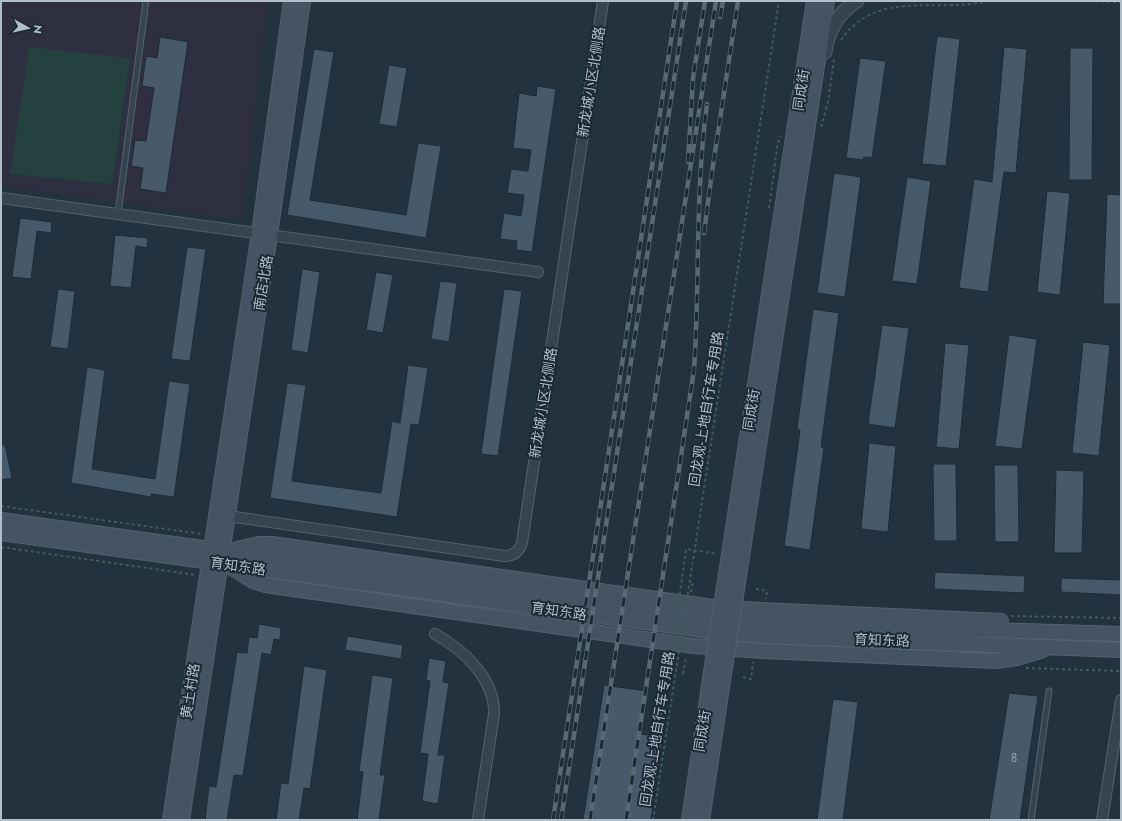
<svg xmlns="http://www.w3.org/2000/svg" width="1122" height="821" font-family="Jost,'Noto Sans SC',sans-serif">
<rect width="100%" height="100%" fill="#22333f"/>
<path fill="#2e2f40" d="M1,1H267L242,220L1,186Z"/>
<path fill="#24403f" d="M29,47L130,58L112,184L10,174Z"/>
<path fill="#475a69" stroke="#1d2b36" d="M937,36L960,39L946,166L922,164Z
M160,37L188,42L166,193L140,189L143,168L131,166L135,140L146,141L154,88L142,86L146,56L157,58Z
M1004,47L1027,49L1016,173L1004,172L988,292L959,288L974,179L992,182Z
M1070,48H1093L1092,180H1069Z
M314,49L334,52L310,200L406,215L418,143L441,146L426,238L287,215Z
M860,58L886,61L872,158L864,157L863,160L846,158Z
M389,65L407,68L397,127L379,124Z
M537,86L556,89L532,252L516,250L517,241L500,239L504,213L521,216L524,195L507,193L511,169L528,171L531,150L513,148L519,93L536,96Z
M834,173L861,177L845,297L817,293Z
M907,177L931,181L917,284L892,281Z
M1047,191L1070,193L1060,295L1037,292Z
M1107,194L1121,195V304H1103Z
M20,218L52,222L51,233L37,231L31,279L12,277Z
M115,235L148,238L147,248L136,246L131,288L110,286Z
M187,247L206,249L190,361L171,359Z
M302,269L320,272L308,353L291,350Z
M376,272L393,275L383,333L366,330Z
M440,281L457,283L449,342L431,339Z
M58,289L75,291L68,349L50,347Z
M504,289L522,291L498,456L481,454Z
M813,309L839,313L821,447L824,448L810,550L784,546L800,430L797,429Z
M882,325L909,328L895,428L868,424Z
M1009,335L1037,339L1022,449L995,446Z
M1083,342L1110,345L1099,456L1072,453Z
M945,343L969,345L959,449L936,447Z
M408,365L428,368L419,425L411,424L397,517L270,498L287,383L306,385L292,481L381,493L392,421L400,423Z
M87,367L105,370L92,469L155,479L169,381L190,384L174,497L151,494V497L71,483Z
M869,443L896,446L888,532L861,529Z
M1,445H5L12,478L1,480Z
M933,464H956L957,541H934Z
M994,465H1018L1019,542H995Z
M1056,470L1084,471L1082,553H1054Z
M935,572L1025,576L1024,593L934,589Z
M1061,578L1121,580V595L1061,592Z
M259,624L281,628L280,640L274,639L271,655L262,653L243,776L234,775L227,820H205L209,786L216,787L237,652L247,653L249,637L257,638Z
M347,636L403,645L401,659L345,650Z
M429,658L446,661L443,682L449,683L438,755H445L438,804L422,801L428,754L420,753L430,681L426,680Z
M304,666L327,670L310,789L304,788L299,820H276L281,783L288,784Z
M372,675L393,678L380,775H385L379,820H357L363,772L359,771Z
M604,685L647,691L641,734L663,737L651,820H583Z
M1009,693L1038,696L1020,820H989Z
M833,699L858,702L843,820H817Z"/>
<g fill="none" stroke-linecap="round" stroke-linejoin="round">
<defs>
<path id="service" d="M118,214L146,1
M1031,820L1049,691"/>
<path id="minor" d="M1,198L538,272
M228,516L504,556C513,556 519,552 522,543L603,1
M435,634C464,650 495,679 494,714L478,820
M1102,820L1121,700"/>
<path id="tertiary" d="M825,52C828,30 838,13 857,1"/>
<path id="secondary" d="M1,520L718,619L789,624L1121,634
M1,533L717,632L764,636L1121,650
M237,549L259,544H272L720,608L1001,621
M232,568L253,581L265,585L693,646L763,651L996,661L1017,658L1043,650
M724,587L814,1
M737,589L827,1
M170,820L259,233L291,1
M182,820L270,235L303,1
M689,820L711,672
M702,820L724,674"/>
</defs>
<use href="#service" stroke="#54626d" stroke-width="7"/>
<use href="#minor" stroke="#54626d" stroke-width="12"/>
<use href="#tertiary" stroke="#54626d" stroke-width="15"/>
<use href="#secondary" stroke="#54626d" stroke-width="16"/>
<path stroke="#425c5b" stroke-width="2" stroke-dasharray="3 3" stroke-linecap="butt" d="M1077,1L1121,2
M841,40C869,0 910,6 955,5C966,5 978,3 989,1
M821,127L828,102L834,59
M769,208L777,148L780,136
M1,506L202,534
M1,547L196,575
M685,559L686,549L718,554
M756,589L767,591L766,599
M691,592L693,580
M1011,616L1121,618
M1026,668L1121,671
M683,674L686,657
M743,677L751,679L753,662
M659,728L663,701"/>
<use href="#service" stroke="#36444f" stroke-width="5"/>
<use href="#minor" stroke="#36444f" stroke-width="10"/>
<use href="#tertiary" stroke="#36444f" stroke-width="13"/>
<use href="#secondary" stroke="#445462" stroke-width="14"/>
<defs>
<path id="rail" d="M720,17L723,1
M688,162L693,78L705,1
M704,233L712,172L738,1
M553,820L677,1
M561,820L686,1
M590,820L716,1
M626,820L694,370C700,282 695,192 707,104"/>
</defs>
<use href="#rail" stroke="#586976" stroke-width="4.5"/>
<use href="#rail" stroke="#1b2934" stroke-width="3" stroke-dasharray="9" stroke-linecap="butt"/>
<defs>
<path id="secondary-bridge" d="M711,672L724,587
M724,674L737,589"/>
</defs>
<use href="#secondary-bridge" stroke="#54626d" stroke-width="16" stroke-linecap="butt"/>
<path stroke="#425c5b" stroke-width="2" stroke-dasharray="3 3" stroke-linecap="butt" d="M663,701L685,559
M653,820L779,1"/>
<use href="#secondary-bridge" stroke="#445462" stroke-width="14"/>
</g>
<g text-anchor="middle" stroke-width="4" stroke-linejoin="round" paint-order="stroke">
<g font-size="12" fill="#97a6b2">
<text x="1014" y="762">8</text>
</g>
<g font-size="14" fill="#b2bfca" stroke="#1b2934">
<text transform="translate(591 82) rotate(-81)" y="5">新龙城小区北侧路</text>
<text transform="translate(801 90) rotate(-81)" y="5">同成街</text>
<text transform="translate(263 283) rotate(-81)" y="5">南店北路</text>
<text transform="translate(543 403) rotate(-81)" y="5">新龙城小区北侧路</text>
<text transform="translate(706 409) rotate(-81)" y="5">回龙观-上地自行车专用路</text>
<text transform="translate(751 410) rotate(-81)" y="5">同成街</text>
<text transform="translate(238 566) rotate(8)" y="5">育知东路</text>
<text transform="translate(559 611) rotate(8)" y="5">育知东路</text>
<text transform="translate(882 640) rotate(2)" y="5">育知东路</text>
<text transform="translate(190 691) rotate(-81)" y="5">黄土村路</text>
<text transform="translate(657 729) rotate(-81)" y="5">回龙观-上地自行车专用路</text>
<text transform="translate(702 731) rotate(-81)" y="5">同成街</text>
</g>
</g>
<rect width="1122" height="821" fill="none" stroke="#b2bfca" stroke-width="4"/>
<g transform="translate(28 28) rotate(98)" stroke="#1b2934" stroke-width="3" paint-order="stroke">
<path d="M0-3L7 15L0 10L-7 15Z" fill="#b2bfca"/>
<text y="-6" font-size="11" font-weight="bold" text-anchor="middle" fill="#b2bfca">N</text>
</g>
</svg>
